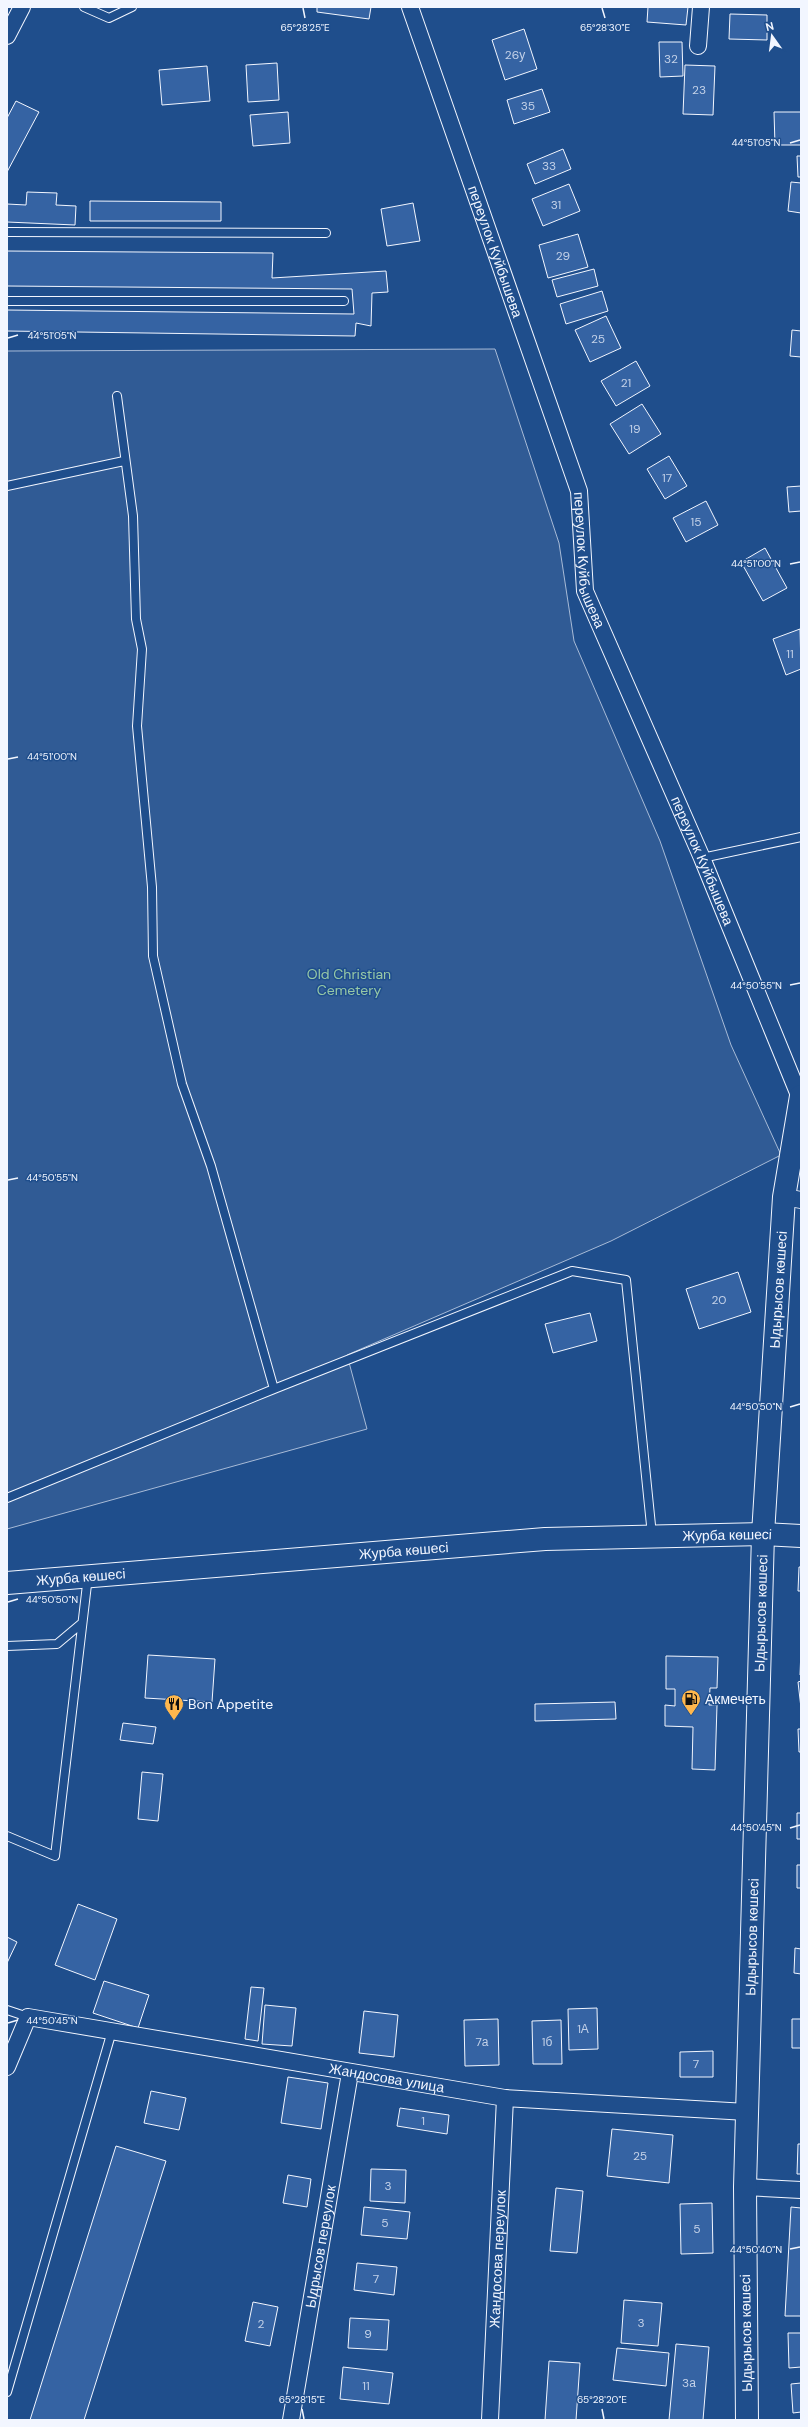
<svg xmlns="http://www.w3.org/2000/svg" width="808" height="2427" font-family="'DM Sans',sans-serif">
<rect width="100%" height="100%" fill="#1f4e8c"/>
<path fill="#305b95" stroke="#a8bbd7" d="M495,349L559,543L574,641L660,841L731,1045L781,1155L611,1241L347,1355L367,1429L7,1529V351Z"/>
<path fill="#3563a3" stroke="#f2f6ff" d="M317,7H371L369,19L317,12Z
M648,7H688L686,25L647,22Z
M730,14L767,15V40L729,39Z
M524,29L537,69L505,80L492,40Z
M659,42H682L683,76L660,77Z
M277,63L279,100L248,102L246,65Z
M685,65L715,66L713,115L683,114Z
M207,66L210,101L162,105L159,70Z
M542,89L550,112L514,124L507,100Z
M16,101L39,112L7,172V118Z
M288,112L290,143L253,146L250,115Z
M774,112H801V145H775Z
M563,149L571,169L535,184L527,164Z
M797,156H801V177H798Z
M791,182L801,183V213L788,211Z
M569,184L580,211L543,226L532,199Z
M27,192L57,193L56,205L76,206L75,225L7,222V204L26,205Z
M90,201L221,202V221H90Z
M413,203L420,241L387,246L381,209Z
M578,234L588,267L548,278L539,245Z
M7,251L273,253L272,278L386,271L388,292L372,293L371,326L356,323L355,336L7,331V310L354,314L352,289L7,286Z
M594,269L598,286L557,297L552,280Z
M602,291L608,311L566,324L560,304Z
M606,316L621,348L590,362L575,330Z
M792,330L801,331V357L790,356Z
M636,361L650,386L616,406L601,381Z
M642,404L661,434L629,454L610,424Z
M669,456L687,486L665,499L647,469Z
M801,486V511L789,512L787,487Z
M706,501L718,525L686,542L673,518Z
M765,548L787,588L763,601L741,562Z
M800,629L801,669L786,675L773,639Z
M738,1272L751,1312L699,1329L686,1289Z
M590,1313L597,1341L553,1353L545,1324Z
M799,1567H801V1591H798Z
M801,1649V1675H800Z
M148,1655L215,1659L212,1702L145,1698Z
M666,1656L718,1657L717,1688H710L709,1705H717L715,1770L692,1769L693,1727L665,1726V1705L675,1706V1689H666Z
M801,1681V1708L798,1682Z
M615,1702L616,1719L535,1721V1704Z
M123,1723L156,1727L153,1744L120,1740Z
M798,1729H801V1752H799Z
M142,1772L163,1774L158,1821L138,1819Z
M797,1813H801V1839H797Z
M797,1865H801V1888H797Z
M78,1904L117,1919L95,1980L55,1965Z
M7,1937L17,1942L7,1963Z
M795,1948L801,1949V1974L794,1973Z
M104,1981L149,1995L138,2028L93,2013Z
M251,1987L264,1988L258,2041L245,2039Z
M265,2005L296,2008L292,2046L262,2044Z
M597,2008L598,2049L569,2050L568,2009Z
M364,2011L398,2015L394,2057L359,2053Z
M498,2019L499,2065L465,2066L464,2020Z
M792,2019H801V2048H792Z
M561,2020L562,2064H533L532,2021Z
M713,2051V2077H680V2052Z
M288,2077L328,2083L321,2129L281,2123Z
M151,2091L186,2098L179,2130L144,2123Z
M400,2108L449,2115L447,2134L397,2126Z
M612,2129L673,2135L669,2183L607,2176Z
M798,2144H801V2174H797Z
M116,2146L166,2161L84,2420H30Z
M371,2169L406,2170L405,2203L370,2201Z
M288,2175L311,2179L307,2207L283,2203Z
M556,2188L583,2191L577,2253L550,2251Z
M712,2203L713,2253L681,2254L680,2204Z
M364,2207L410,2212L407,2239L361,2235Z
M791,2207L801,2208V2316H785Z
M357,2263L397,2267L394,2295L354,2290Z
M624,2300L662,2303L658,2346L621,2343Z
M253,2302L278,2307L270,2346L245,2341Z
M350,2318L389,2320L387,2350L348,2348Z
M788,2333H801V2367L789,2368Z
M676,2344L709,2347L703,2420H669Z
M617,2348L669,2353L666,2386L613,2380Z
M549,2361L580,2363L576,2420H545Z
M343,2367L393,2373L389,2404L340,2399Z
M801,2383V2412L793,2413L791,2384Z"/>
<g fill="none" stroke-linecap="round" stroke-linejoin="round">
<defs>
<path id="lane" d="M84,7L109,18L132,7
M7,232L326,233
M7,301H344
M117,396L133,516L136,619L142,649L137,726L152,887L153,956L182,1084L211,1166L274,1389L572,1271L626,1280L652,1535
M7,486L124,461
M702,858L801,837
M7,1498L274,1389
M7,1646L57,1644L82,1623
M7,1836L55,1856L88,1576
M7,2010L28,2017
M7,2392L112,2031"/>
<g id="street">
<path id="s1" d="M410,7L579,491L585,591L702,858L801,1100"/>
<path d="M7,36L22,7"/>
<path d="M698,46L701,7"/>
<path d="M784,1197L801,1200"/>
<path id="s2" d="M7,2067L28,2017L505,2098L747,2112"/>
<path d="M745,2187L801,2190"/>
<path id="s3" d="M291,2420L350,2073"/>
<path id="s4" d="M490,2420L505,2098"/>
</g>
<g id="secondary">
<path id="s5" d="M7,1583L545,1539L763,1534L801,1536"/>
<path id="s6" d="M747,2420L745,2187L763,1534L784,1197L801,1096"/>
</g>
</defs>
<use href="#lane" stroke="#f2f6ff" stroke-width="10"/>
<use href="#street" stroke="#f2f6ff" stroke-width="18"/>
<use href="#secondary" stroke="#f2f6ff" stroke-width="24"/>
<use href="#lane" stroke="#1f4e8c" stroke-width="8"/>
<use href="#street" stroke="#1f4e8c" stroke-width="16"/>
<use href="#secondary" stroke="#1f4e8c" stroke-width="22"/>
</g>
<path fill="none" stroke="#f2f6ff" stroke-width="1.5" d="M303,8L305,18M602,8L605,18M790,143L800,140M8,338L18,335M790,564L800,562M8,759L18,757M790,985L800,983M8,1180L18,1178M790,1407L800,1404M8,1602L18,1599M790,1828L800,1825M8,2023L18,2020M790,2249L800,2247M302,2409L304,2419M602,2409L604,2419"/>
<defs>
<symbol id="fuel-pin" viewBox="-11 -11 22 30"><path d="M0 17L-7.5 6A9.5 9.5 0 1 1 7.5 6Z" fill="#ffb74d" stroke="#1f4e8c"/><path d="M-5.5-6h7V0h2V4h1.3V-2.5L3-4.5l.8-.8L6-3V5H2.5V1h-1V6h-7ZM-4.2-4.7v3.2H.2V-4.7Z" fill="#111"/></symbol>
<symbol id="restaurant-pin" viewBox="-11 -11 22 30"><path d="M0 17L-7.5 6A9.5 9.5 0 1 1 7.5 6Z" fill="#ffb74d" stroke="#1f4e8c"/><path d="M-5-6h1v4h1v-4h1v4h1v-4h1v5L-1.5 .5V6h-2V.5L-5-1ZM5-6V6H3V1.5H1.5Q1.5-4 5-6Z" fill="#111"/></symbol>
</defs>
<g fill-rule="evenodd">
<use href="#fuel-pin" x="680" y="1688" width="22" height="30"/>
<use href="#restaurant-pin" x="163" y="1693" width="22" height="30"/>
</g>
<g text-anchor="middle" stroke-width="3" stroke-linejoin="round" paint-order="stroke">
<g font-size="12" fill="#c3d1e8">
<text x="515" y="59">26у</text>
<text x="671" y="63">32</text>
<text x="699" y="94">23</text>
<text x="528" y="110">35</text>
<text x="549" y="170">33</text>
<text x="556" y="209">31</text>
<text x="563" y="260">29</text>
<text x="598" y="343">25</text>
<text x="626" y="387">21</text>
<text x="635" y="433">19</text>
<text x="667" y="482">17</text>
<text x="696" y="526">15</text>
<text x="790" y="658">11</text>
<text x="719" y="1304">20</text>
<text x="583" y="2033">1А</text>
<text x="482" y="2046">7а</text>
<text x="547" y="2046">1б</text>
<text x="696" y="2068">7</text>
<text x="423" y="2125">1</text>
<text x="640" y="2160">25</text>
<text x="388" y="2190">3</text>
<text x="385" y="2227">5</text>
<text x="697" y="2233">5</text>
<text x="376" y="2283">7</text>
<text x="641" y="2327">3</text>
<text x="261" y="2328">2</text>
<text x="368" y="2338">9</text>
<text x="689" y="2387">3а</text>
<text x="366" y="2390">11</text>
</g>
<g font-size="14" fill="#f2f6ff" stroke="#1f4e8c">
<text dy="5" stroke="none"><textPath href="#s1" startOffset="259">переулок Куйбышева</textPath></text>
<text dy="5" stroke="none"><textPath href="#s1" startOffset="583">переулок Куйбышева</textPath></text>
<text dy="5" stroke="none"><textPath href="#s1" startOffset="907">переулок Куйбышева</textPath></text>
<text dy="5" stroke="none"><textPath href="#s6" startOffset="1131">Ыдырысов көшесі</textPath></text>
<text dy="5" stroke="none"><textPath href="#s5" startOffset="722">Журба көшесі</textPath></text>
<text dy="5" stroke="none"><textPath href="#s5" startOffset="398">Журба көшесі</textPath></text>
<text dy="5" stroke="none"><textPath href="#s5" startOffset="74">Журба көшесі</textPath></text>
<text dy="5" stroke="none"><textPath href="#s6" startOffset="807">Ыдырысов көшесі</textPath></text>
<text dy="5" stroke="none"><textPath href="#s6" startOffset="483">Ыдырысов көшесі</textPath></text>
<text dy="5" stroke="none"><textPath href="#s2" startOffset="418">Жандосова улица</textPath></text>
<text dy="5" stroke="none"><textPath href="#s3" startOffset="176">Ыдрысов переулок</textPath></text>
<text dy="5" stroke="none"><textPath href="#s4" startOffset="161">Жандосова переулок</textPath></text>
<text transform="translate(746 2333) rotate(-91)" y="5">Ыдырысов көшесі</text>
</g>
<g font-size="14" fill="#97c8a6" stroke="#1f4e8c">
<text x="349" y="979">Old Christian<tspan x="349" dy="16">Cemetery</tspan></text>
</g>
<g font-size="14" fill="#f2f6ff" stroke="#1f4e8c" text-anchor="start">
<text x="705" y="1704">Акмечеть</text>
<text x="188" y="1709">Bon Appetite</text>
</g>
</g>
<g font-size="10" text-anchor="middle" fill="#f2f6ff" stroke="#1f4e8c" stroke-width="3" stroke-linejoin="round" paint-order="stroke">
<text x="305" y="31">65°28'25"E</text>
<text x="605" y="31">65°28'30"E</text>
<text x="756" y="146">44°51'05"N</text>
<text x="52" y="339">44°51'05"N</text>
<text x="756" y="567">44°51'00"N</text>
<text x="52" y="760">44°51'00"N</text>
<text x="756" y="989">44°50'55"N</text>
<text x="52" y="1181">44°50'55"N</text>
<text x="756" y="1410">44°50'50"N</text>
<text x="52" y="1603">44°50'50"N</text>
<text x="756" y="1831">44°50'45"N</text>
<text x="52" y="2024">44°50'45"N</text>
<text x="756" y="2253">44°50'40"N</text>
<text x="302" y="2403">65°28'15"E</text>
<text x="602" y="2403">65°28'20"E</text>
</g>
<rect width="808" height="2427" fill="none" stroke="#f2f6ff" stroke-width="16"/>
<g transform="translate(772 36) rotate(346)" stroke="#1f4e8c" stroke-width="3" paint-order="stroke">
<path d="M0-3L7 15L0 10L-7 15Z" fill="#f2f6ff"/>
<text y="-6" font-size="11" font-weight="bold" text-anchor="middle" fill="#f2f6ff">N</text>
</g>
</svg>
